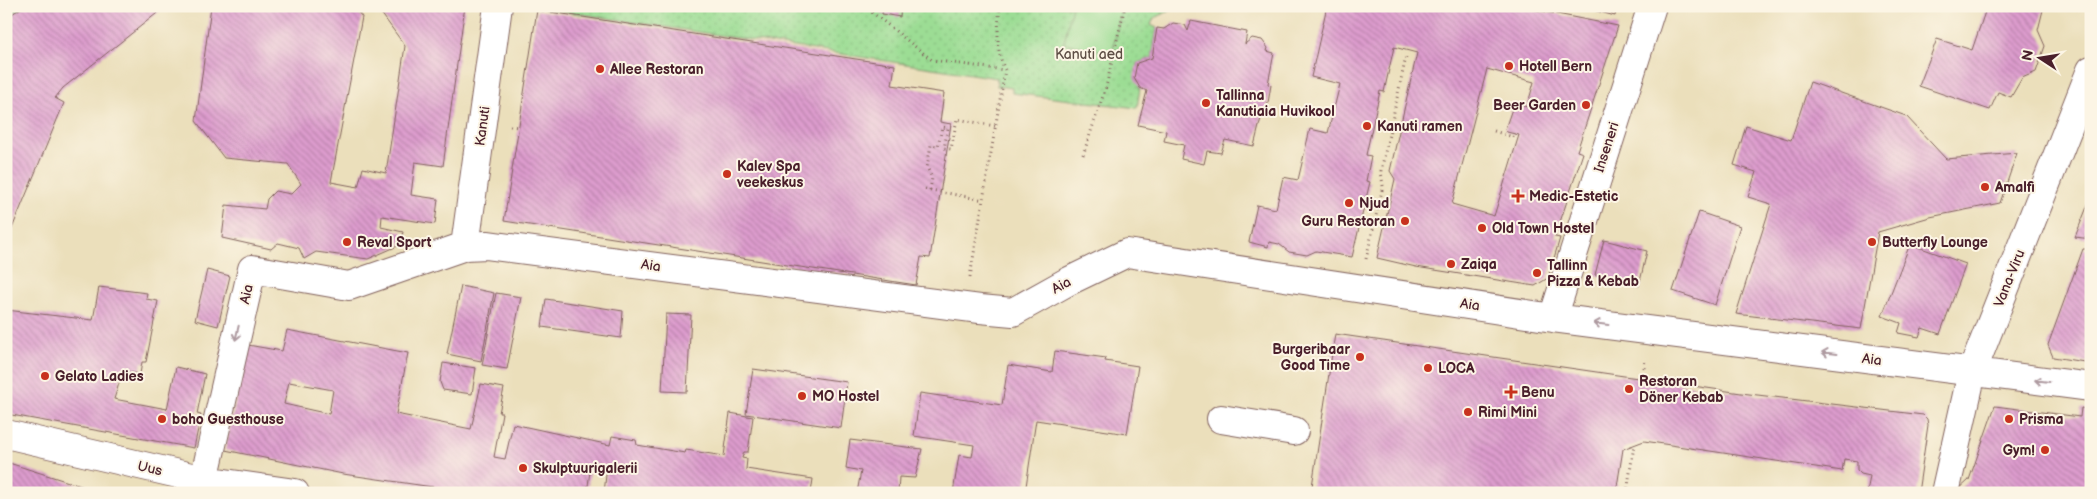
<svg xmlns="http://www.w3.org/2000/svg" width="2097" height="499" font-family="'Balsamiq Sans',sans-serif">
<defs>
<pattern id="park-dots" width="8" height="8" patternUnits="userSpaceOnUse" patternTransform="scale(1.25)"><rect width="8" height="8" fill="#9cdd94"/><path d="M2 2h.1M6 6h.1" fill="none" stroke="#88bd80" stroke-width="1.8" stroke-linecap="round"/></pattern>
<pattern id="building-back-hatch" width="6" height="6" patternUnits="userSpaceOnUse" patternTransform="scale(1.25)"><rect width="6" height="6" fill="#dd9cce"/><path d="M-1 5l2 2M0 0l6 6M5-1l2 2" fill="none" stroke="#b57fa7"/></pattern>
</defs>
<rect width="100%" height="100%" fill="#fcf5e5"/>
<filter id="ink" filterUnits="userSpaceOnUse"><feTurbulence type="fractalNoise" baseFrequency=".02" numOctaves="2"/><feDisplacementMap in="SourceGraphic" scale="10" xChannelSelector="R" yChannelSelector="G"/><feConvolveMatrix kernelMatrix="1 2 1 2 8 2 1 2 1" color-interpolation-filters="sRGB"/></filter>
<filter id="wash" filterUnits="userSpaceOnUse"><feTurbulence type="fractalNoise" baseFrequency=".0096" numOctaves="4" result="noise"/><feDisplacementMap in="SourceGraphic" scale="20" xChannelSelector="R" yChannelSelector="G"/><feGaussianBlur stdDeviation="1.12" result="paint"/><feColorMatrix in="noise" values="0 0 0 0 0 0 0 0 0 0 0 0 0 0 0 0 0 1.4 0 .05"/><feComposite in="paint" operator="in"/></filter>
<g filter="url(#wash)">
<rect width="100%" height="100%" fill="#ebdfbb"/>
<path fill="url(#park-dots)" stroke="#737e60" d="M6,6H24L6,18Z
M528,6H1180L1154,18L1151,25L1157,28L1152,58L1137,63L1135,78L1140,88L1137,108L1012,93V88L997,86V78Z"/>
<path fill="#9cdd94" stroke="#737e60" d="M1072,6H1122L1112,53L1064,43Z"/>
<g id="blocks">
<path fill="url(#building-back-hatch)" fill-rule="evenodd" d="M24,6H166L63,88L55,98L64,103L6,243V18Z
M211,6H353L362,17L331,182L358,187L363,168L386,173L405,46L376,6H465L443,166L415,162L411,195L438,199L435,224L382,216L381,227L403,232L400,245L368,259L316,252L304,259L299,248L278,243L271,249L222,238L226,205L265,209L267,199L275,191L291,194L301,184L288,164L224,158L196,121Z
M883,6H901L900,17L882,14Z
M1327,6H1516L1618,26L1577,151L1583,153L1555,237L1560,238L1548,278L1535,286L1416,267L1377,258L1395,179L1390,171L1417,53L1394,47L1384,92L1380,91L1366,155L1371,156L1366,181L1370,182L1352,257L1316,251L1307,255L1289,252L1279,244L1269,242L1268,247L1249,242L1257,205L1276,209L1283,177L1298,180L1310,129L1328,133L1340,84L1311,77ZM1487,69L1534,82L1527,107L1514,103L1505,129L1507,132L1519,135L1494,216L1452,204Z
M1594,6H1617L1615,16L1593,10Z
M1987,6H2044L2038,30L2045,46L2036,72L2022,78L2011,97L1998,92L1990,110L1919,86L1937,39L1972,50Z
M537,10L895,65L892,85L944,93L940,122L951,124L930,258L921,257L916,285L504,221Z
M1191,21L1247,32L1245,44L1252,38L1262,40L1268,48L1267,51L1274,53L1268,84L1271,85L1266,115L1262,114L1254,146L1225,140L1221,153L1207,151L1204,164L1181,159L1184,145L1164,141L1166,131L1138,125L1147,91L1140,88L1134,78L1137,63L1152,58L1157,28L1164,29L1173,23L1185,25L1188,31Z
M1810,82L1906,116L1946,159L2017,153L2000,203L1930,217L1878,232L1861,329L1736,314L1771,204L1748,197L1756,172L1734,165L1746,126L1791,140Z
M2091,197V239L2075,237Z
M1699,212L1740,226L1715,305L1673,291Z
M1604,240L1647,251L1639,286L1595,275Z
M1910,244L1966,264L1940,334L1922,328L1919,337L1898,333L1901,323L1882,316Z
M2083,249H2091V363L2053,357L2048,345Z
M207,270L230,276L218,326L195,320Z
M461,286L494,293L481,361L447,354Z
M99,287L147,293L146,299L158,301L146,362H142L140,374L123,371L114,399L167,409L176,367L205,374L197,414L201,415L194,448L6,414V310L93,320Z
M496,293L521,297L507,369L482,365Z
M546,299L623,311L621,338L542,327Z
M666,314L691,315L687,392L662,391Z
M287,330L408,353L396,414L471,429L481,384L504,388L499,413H502L494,457L505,459L513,424L610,445L612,436L636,440L637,445L685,453L686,450L724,456L730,413L753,417L748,452H744L742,458L747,459L746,469L813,479L811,493H604L607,466L591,464L587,493H474L343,474L225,450L248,345L282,351ZM289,382L333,390L329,414L284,404Z
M1335,334L1741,393L1923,415L1927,419L1928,425L1918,493H1867L1870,476L1861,474L1857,470V461L1844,459L1842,471L1644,441L1623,449L1616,493H1311Z
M1055,351L1106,358L1105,361L1138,366L1127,434L1036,420L1025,493H953L959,455L972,457L974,445L914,436L920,393L1002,405L1008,365L1052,372Z
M443,363L476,368L472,394L443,390L440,382Z
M753,369L847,382L841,428L746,414Z
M1995,406L2080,417L2081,408L2091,410V493H1961L1958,490L1969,480Z
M850,440L922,449L915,478L899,477L898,493H857L861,471L846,468Z
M6,462L100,492V493H6Z"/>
</g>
</g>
<g filter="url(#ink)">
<use href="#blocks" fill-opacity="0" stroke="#82625d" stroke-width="1"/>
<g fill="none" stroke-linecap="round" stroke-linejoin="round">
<defs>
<path id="minor" d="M465,246L498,6
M1553,318L1652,6
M1221,419L1294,431
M6,434L204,480L295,493
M214,493L204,480L252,269L349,286L465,246L487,245L980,309L1013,312L1067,282L1127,253L1553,318L2091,387
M1945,493L1972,372L2091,70"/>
</defs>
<use href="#minor" stroke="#82625d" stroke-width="30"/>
<path stroke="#82625d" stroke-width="3" stroke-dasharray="1 4" stroke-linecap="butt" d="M864,6L932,60L1004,70
M510,126L519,127
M1494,131L1513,137L1514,134
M1083,155L1106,87L1125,6
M925,189L984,200
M930,190L932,178L927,167L931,145L938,146L942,127L948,128L944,148L951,149L957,119L995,126
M1366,259L1383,186L1381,171L1406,57
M970,277L1005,70C995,49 998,29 1000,6
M1643,378L1645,359
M1627,493L1634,445"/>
<use href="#minor" stroke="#fff" stroke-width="28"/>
</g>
<defs><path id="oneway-shaft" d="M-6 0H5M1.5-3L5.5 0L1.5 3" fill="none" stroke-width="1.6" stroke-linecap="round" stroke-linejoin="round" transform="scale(1.25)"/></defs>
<g stroke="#ae9aa0">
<use href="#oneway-shaft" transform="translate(1601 324) rotate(-173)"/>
<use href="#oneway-shaft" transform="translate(237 333) rotate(103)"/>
<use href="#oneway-shaft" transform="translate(1829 353) rotate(-173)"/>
<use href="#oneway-shaft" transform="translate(2042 381) rotate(-173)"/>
</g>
</g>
<g fill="#c8321e" stroke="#fcf5e5" stroke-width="2">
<circle cx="1509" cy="66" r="5"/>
<circle cx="600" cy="69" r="5"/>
<circle cx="1206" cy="103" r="5"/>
<circle cx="1586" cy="105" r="5"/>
<circle cx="1367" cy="126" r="5"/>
<circle cx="727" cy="174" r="5"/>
<circle cx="1985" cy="187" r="5"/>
<path d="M1515.5 188.5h5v5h5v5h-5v5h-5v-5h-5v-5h5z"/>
<circle cx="1349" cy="203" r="5"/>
<circle cx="1405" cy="221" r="5"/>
<circle cx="1482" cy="228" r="5"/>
<circle cx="347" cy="242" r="5"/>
<circle cx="1872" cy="242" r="5"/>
<circle cx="1451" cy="264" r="5"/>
<circle cx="1537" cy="273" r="5"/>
<circle cx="1360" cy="357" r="5"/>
<circle cx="1428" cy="368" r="5"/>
<circle cx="45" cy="376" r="5"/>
<circle cx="1629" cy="389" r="5"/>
<path d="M1508.5 384.5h5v5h5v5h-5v5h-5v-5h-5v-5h5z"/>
<circle cx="802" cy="396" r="5"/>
<circle cx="1468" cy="412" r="5"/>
<circle cx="162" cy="419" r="5"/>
<circle cx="2009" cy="419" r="5"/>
<circle cx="2045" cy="450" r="5"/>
<circle cx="523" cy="468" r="5"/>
</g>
<g text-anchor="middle" stroke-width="4" stroke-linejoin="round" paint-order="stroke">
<g font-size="14" fill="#5e4e45" stroke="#fcf5e5">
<text x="1089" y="59">Kanuti aed</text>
</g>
<g font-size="14" font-weight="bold" fill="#4a1f2b" stroke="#fcf5e5" text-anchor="start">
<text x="1519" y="71">Hotell Bern</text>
<text x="610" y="74">Allee Restoran</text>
<text x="1216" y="100">Tallinna<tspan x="1216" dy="16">Kanutiaia Huvikool</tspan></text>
<text x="1576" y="110" text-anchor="end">Beer Garden</text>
<text x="1377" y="131">Kanuti ramen</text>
<text x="737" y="171">Kalev Spa<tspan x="737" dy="16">veekeskus</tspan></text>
<text x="1995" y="192">Amalfi</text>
<text x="1529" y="201">Medic-Estetic</text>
<text x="1359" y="208">Njud</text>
<text x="1395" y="226" text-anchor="end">Guru Restoran</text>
<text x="1492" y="233">Old Town Hostel</text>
<text x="357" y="247">Reval Sport</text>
<text x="1882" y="247">Butterfly Lounge</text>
<text x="1461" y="269">Zaiqa</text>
<text x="1547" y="270">Tallinn<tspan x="1547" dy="16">Pizza &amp; Kebab</tspan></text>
<text x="1350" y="354" text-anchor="end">Burgeribaar<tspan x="1350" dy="16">Good Time</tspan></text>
<text x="1438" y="373">LOCA</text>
<text x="55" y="381">Gelato Ladies</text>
<text x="1639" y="386">Restoran<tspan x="1639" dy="16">Döner Kebab</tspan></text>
<text x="1521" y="397">Benu</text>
<text x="812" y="401">MO Hostel</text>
<text x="1478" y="417">Rimi Mini</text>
<text x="172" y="424">boho Guesthouse</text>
<text x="2019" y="424">Prisma</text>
<text x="2035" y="455" text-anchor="end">Gym!</text>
<text x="533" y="473">Skulptuurigalerii</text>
</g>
<g font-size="14" fill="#4a1f2b" stroke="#fcf5e5">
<text transform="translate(482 126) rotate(-82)" y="5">Kanuti</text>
<text transform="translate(1606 147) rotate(-72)" y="5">Inseneri</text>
<text transform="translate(651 265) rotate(8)" y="5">Aia</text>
<text transform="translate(2009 278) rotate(-68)" y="5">Vana-Viru</text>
<text transform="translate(1061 285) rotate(-28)" y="5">Aia</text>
<text transform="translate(246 294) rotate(-77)" y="5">Aia</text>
<text transform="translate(1470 304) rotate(9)" y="5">Aia</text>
<text transform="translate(1872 359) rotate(7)" y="5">Aia</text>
<text transform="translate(150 468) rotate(13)" y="5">Uus</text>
</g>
</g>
<rect width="2097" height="499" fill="none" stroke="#fcf5e5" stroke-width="25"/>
<g transform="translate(2040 58) rotate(282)" stroke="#fcf5e5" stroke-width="4" paint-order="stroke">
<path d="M0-4L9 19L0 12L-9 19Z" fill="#4a1f2b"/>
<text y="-8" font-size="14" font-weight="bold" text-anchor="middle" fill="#4a1f2b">N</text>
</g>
</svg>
